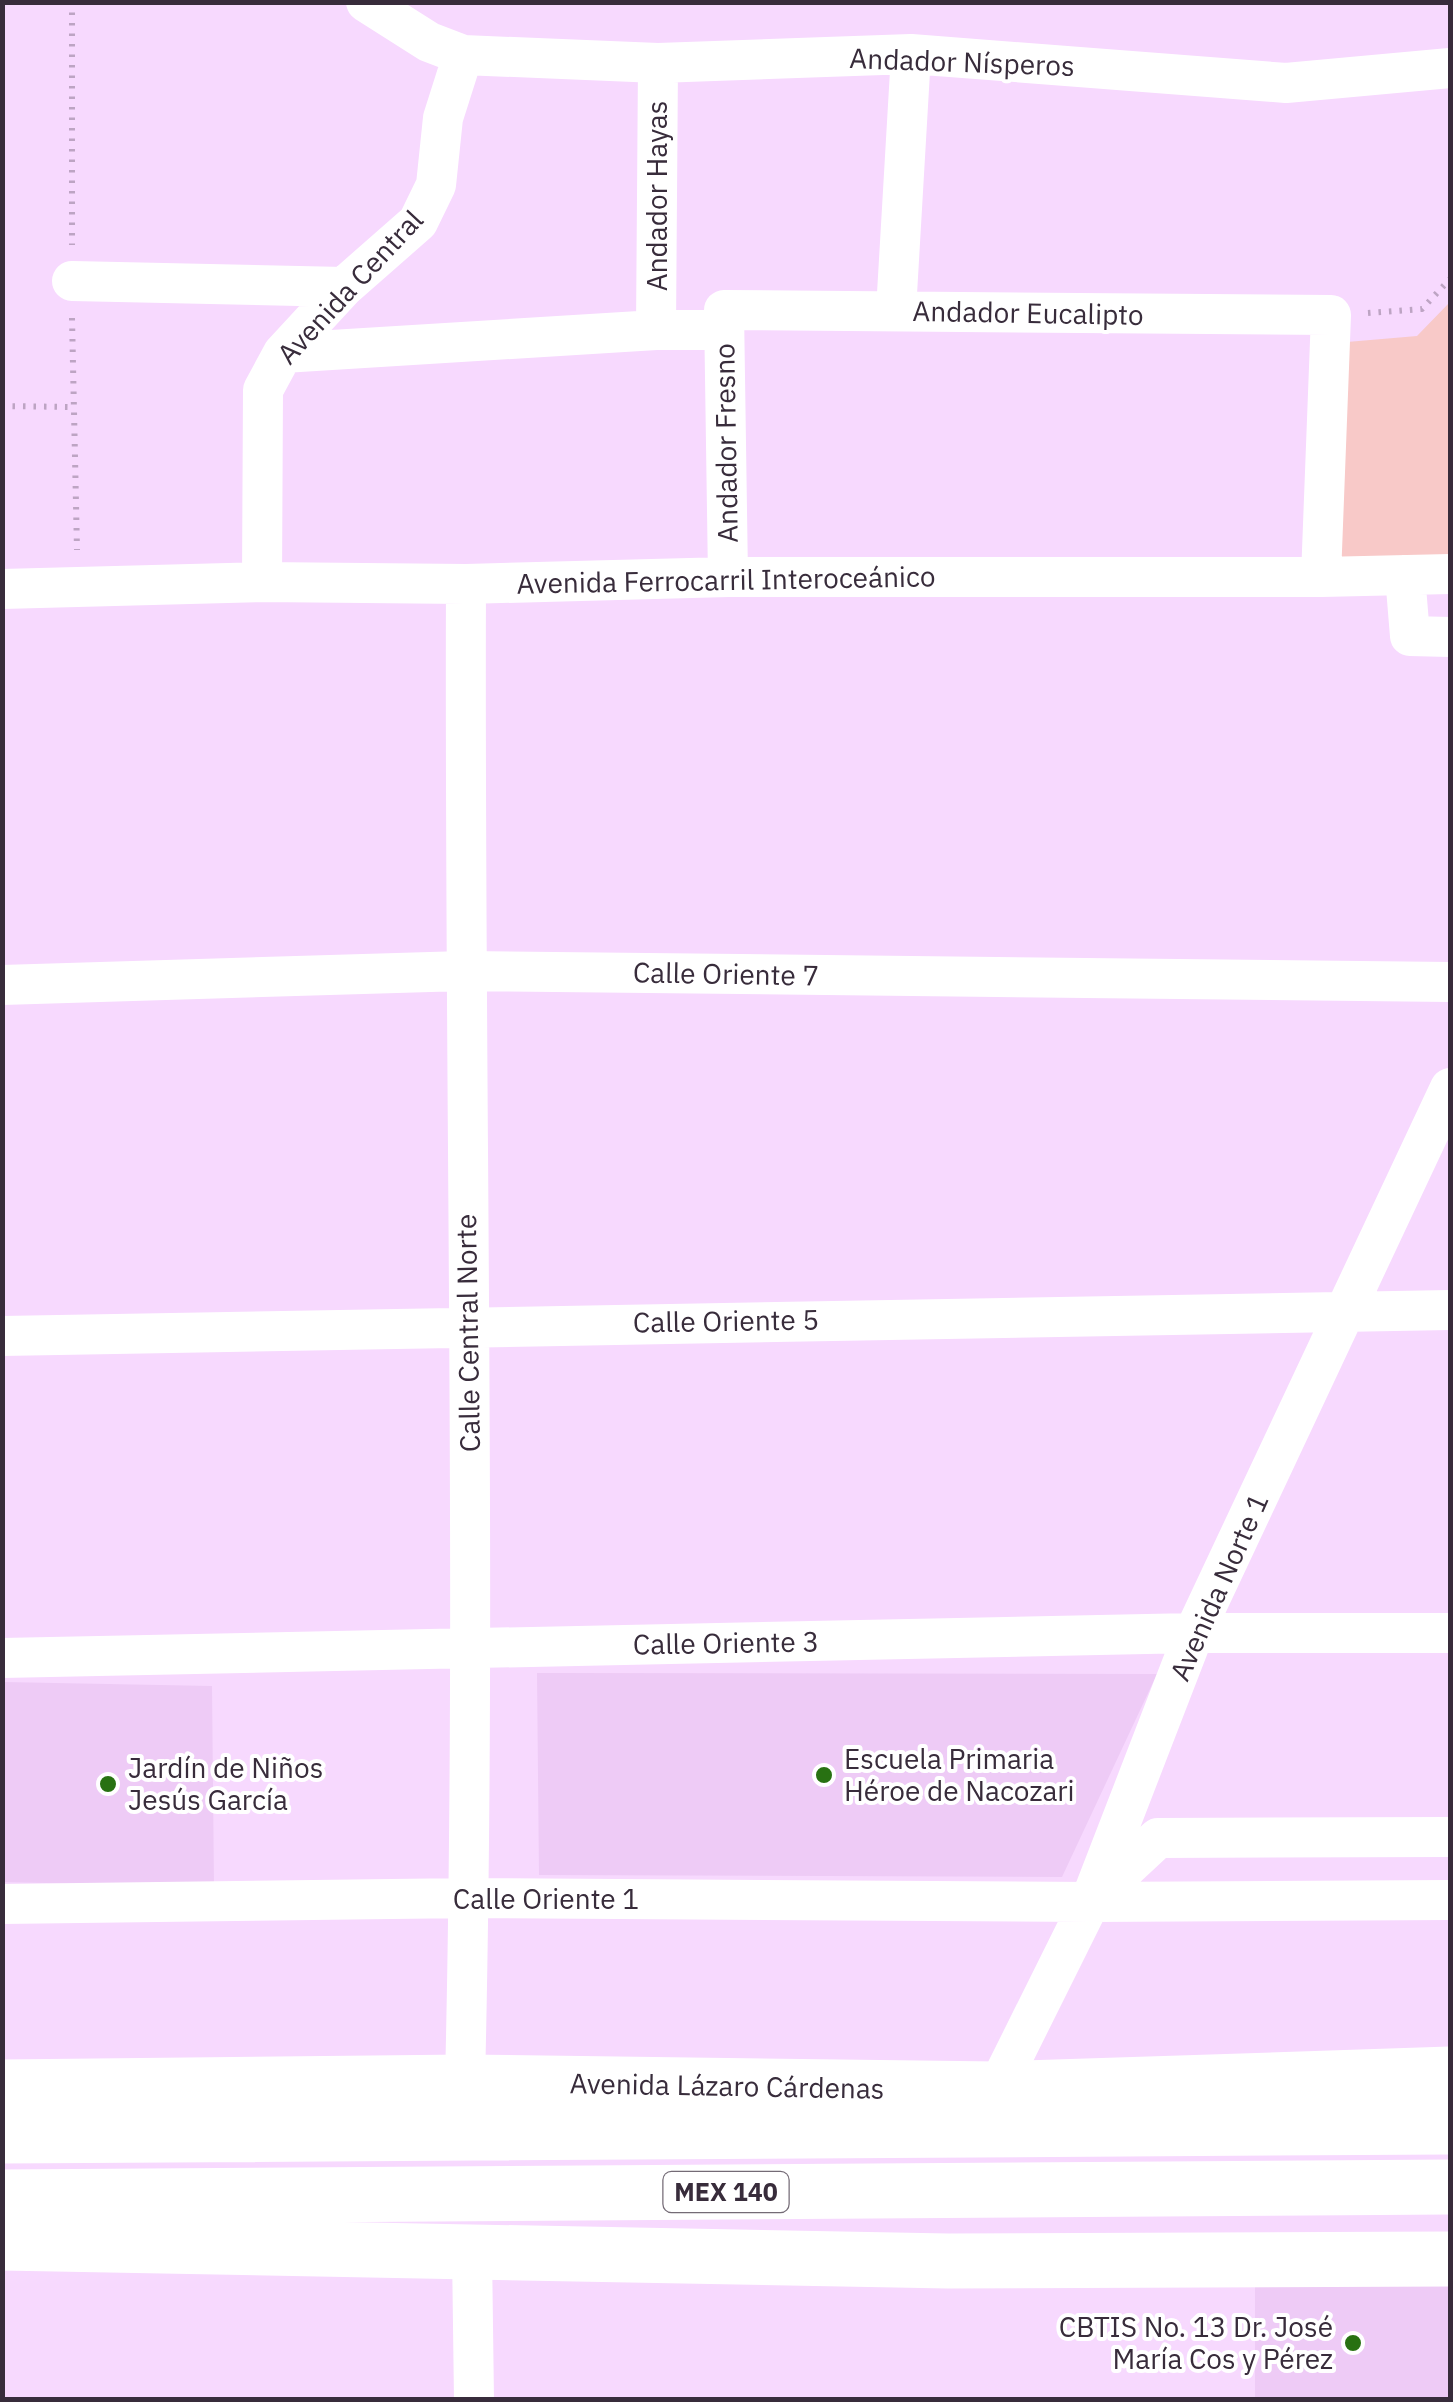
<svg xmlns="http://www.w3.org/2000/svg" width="1453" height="2402" font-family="'IBM Plex Sans',sans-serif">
<rect width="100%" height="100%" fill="#f7d9fe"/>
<path fill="#eecbf6" d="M537,1673L1157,1674L1062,1877L539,1875Z
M3,1682L212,1686L214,1887L3,1882Z
M1450,2284V2399H1255V2286Z"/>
<path fill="#f8c9c8" d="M1450,302V560L1336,561L1347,342L1417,336Z"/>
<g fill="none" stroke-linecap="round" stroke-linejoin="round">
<path stroke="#bda4c3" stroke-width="6" stroke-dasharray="2.5 8" stroke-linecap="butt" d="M72,2V245
M1368,313L1422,309L1450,279
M72,318L77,550
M2,406L73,407"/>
<path stroke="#fff" stroke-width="40" d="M366,2L429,42L463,55L658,63L911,54L1286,83L1450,68
M72,281L344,287
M896,311L911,54
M656,330L658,63
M283,353L656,330H724
M1405,575L1410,636L1450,637
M728,577L724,310L1331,315L1321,577
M262,582L263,390L283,353L344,287L418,222L436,185L443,118L463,55
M2,589L262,582L466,584L728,577H1321L1450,574
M2,985L464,971L1450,982
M2,1336L1450,1310
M2,1658L1194,1633H1450
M1100,1892L1158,1838L1450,1837
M2,1904L470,1898L1090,1902L1450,1900
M465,2082C477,1583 464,1083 466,584
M997,2089L1090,1902L1194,1633L1450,1088
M472,2251L474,2400"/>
<path stroke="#fff" stroke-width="55" d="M2,2087L465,2082L997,2089L1450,2074
M2,2243L948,2261L1450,2259"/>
<path stroke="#fff" stroke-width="55" d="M2,2136L1450,2127
M2,2197L1450,2187"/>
</g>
<g fill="#287112" stroke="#fff" stroke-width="4">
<circle cx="824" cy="1775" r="10"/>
<circle cx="108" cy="1784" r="10"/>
<circle cx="1353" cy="2343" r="10"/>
</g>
<g text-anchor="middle" stroke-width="8" stroke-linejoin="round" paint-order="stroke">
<rect fill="#fff" stroke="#746b76" stroke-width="2.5" x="663.5" y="2172" width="125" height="40" rx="8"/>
<g font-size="25" font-weight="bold" fill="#382c3b">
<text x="726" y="2201">MEX 140</text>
</g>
<g font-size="28" fill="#382c3b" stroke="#fff">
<text transform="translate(962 62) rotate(2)" y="10">Andador Nísperos</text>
<text transform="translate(657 196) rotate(-90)" y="10">Andador Hayas</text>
<text transform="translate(350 287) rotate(-47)" y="10">Avenida Central</text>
<text transform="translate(1028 313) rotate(1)" y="10">Andador Eucalipto</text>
<text transform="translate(726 443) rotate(-91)" y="10">Andador Fresno</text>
<text transform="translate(726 580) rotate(-1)" y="10">Avenida Ferrocarril Interoceánico</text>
<text transform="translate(726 974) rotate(1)" y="10">Calle Oriente 7</text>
<text transform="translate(726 1321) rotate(-1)" y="10">Calle Oriente 5</text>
<text transform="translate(468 1333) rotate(-91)" y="10">Calle Central Norte</text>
<text transform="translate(1219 1587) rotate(-66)" y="10">Avenida Norte 1</text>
<text transform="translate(726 1643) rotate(-1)" y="10">Calle Oriente 3</text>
<text x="546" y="1909">Calle Oriente 1</text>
<text transform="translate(727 2086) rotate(1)" y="10">Avenida Lázaro Cárdenas</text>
</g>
<g font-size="28" fill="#382c3b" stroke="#fff" text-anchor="start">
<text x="844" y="1769">Escuela Primaria<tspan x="844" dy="32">Héroe de Nacozari</tspan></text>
<text x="128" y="1778">Jardín de Niños<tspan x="128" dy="32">Jesús García</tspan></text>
<text x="1333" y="2337" text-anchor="end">CBTIS No. 13 Dr. José<tspan x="1333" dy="32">María Cos y Pérez</tspan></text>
</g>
</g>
<rect width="1453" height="2402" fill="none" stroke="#382c3b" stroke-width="10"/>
</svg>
